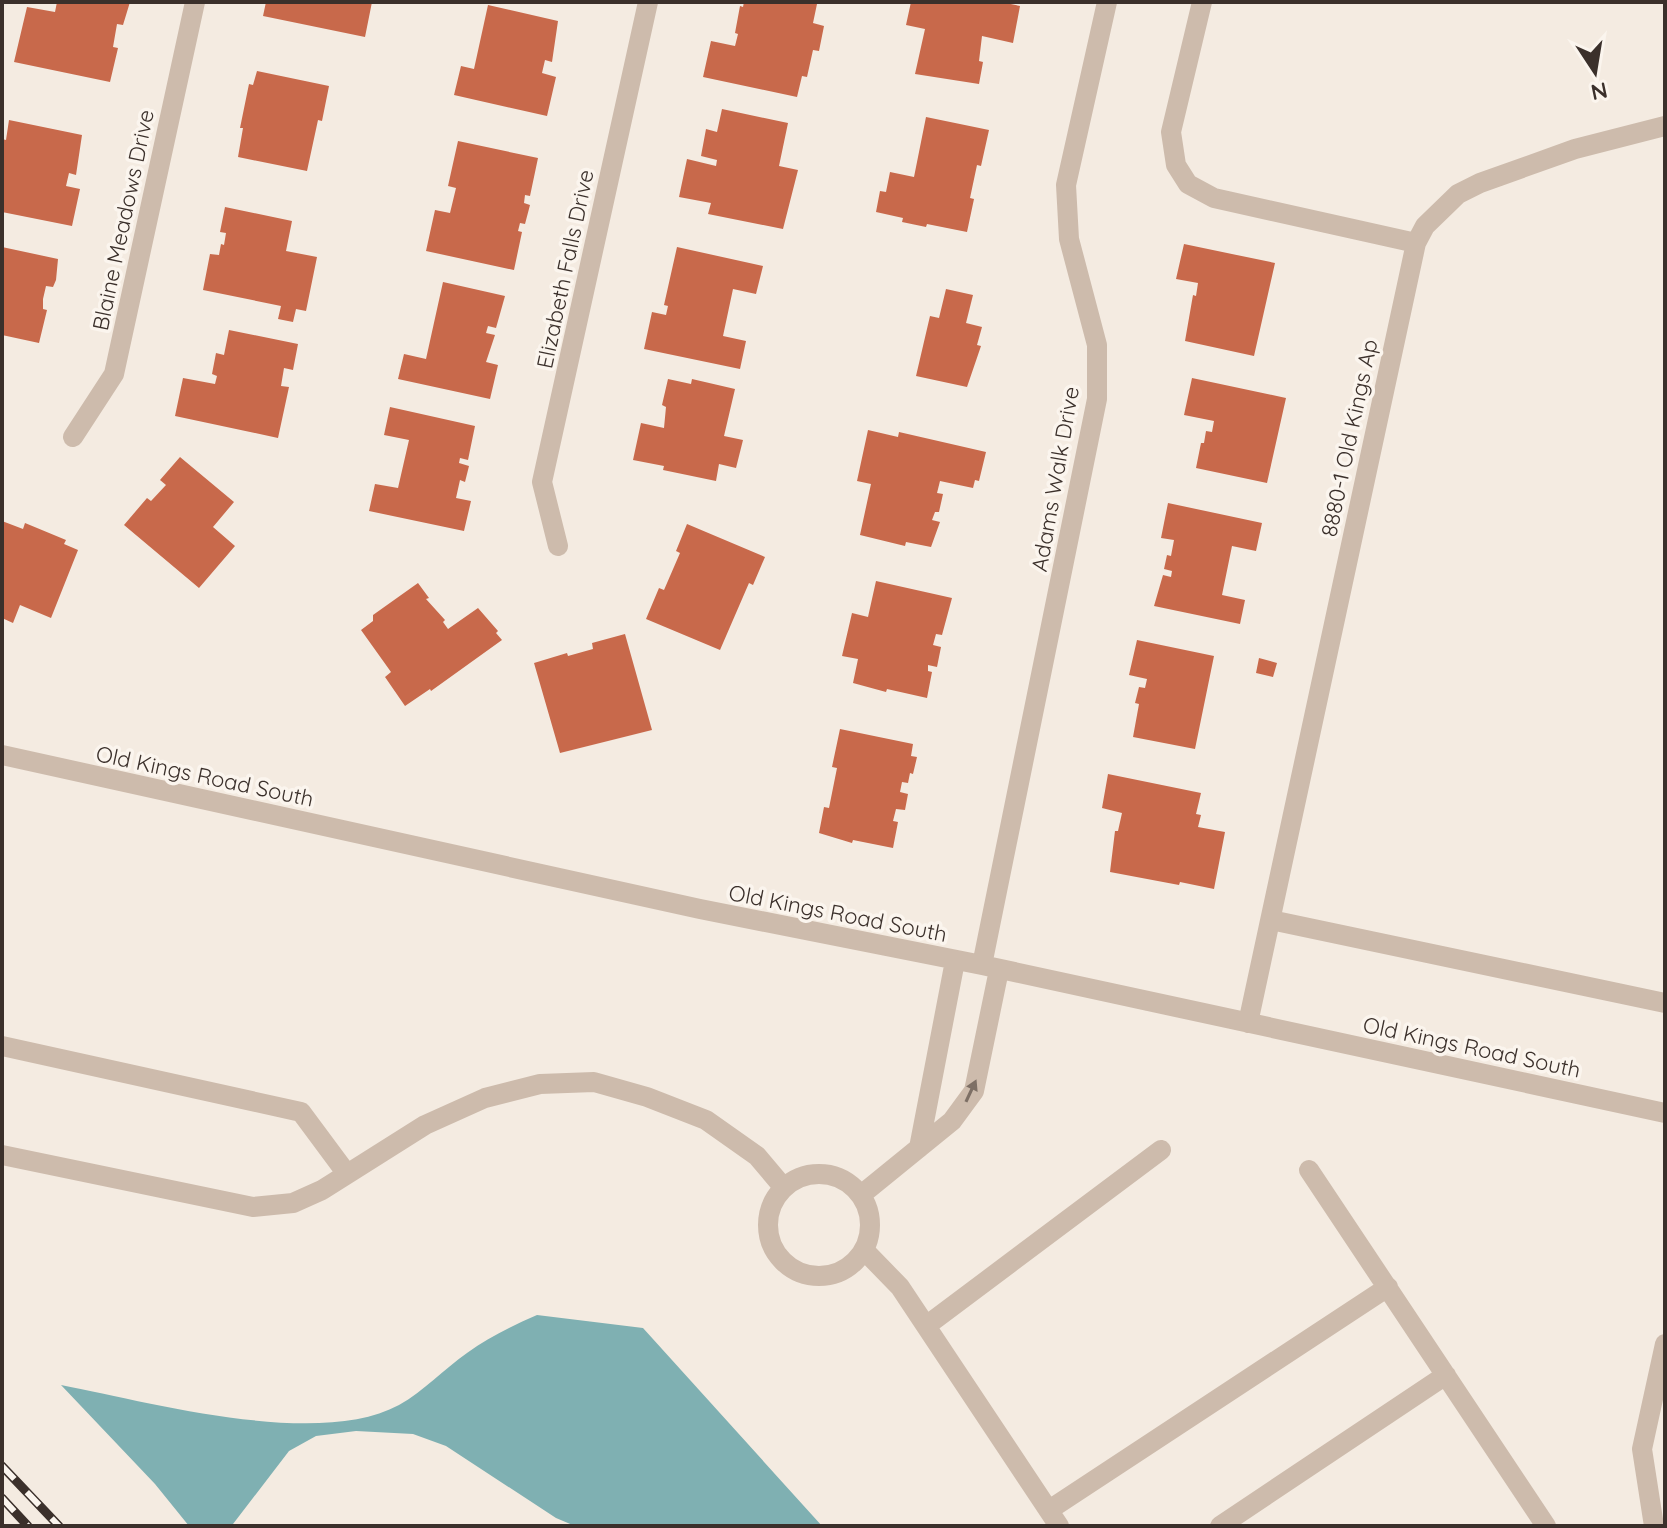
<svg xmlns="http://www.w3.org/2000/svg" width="1667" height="1528" font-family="Quicksand,sans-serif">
<rect width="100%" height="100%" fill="#f4ebe1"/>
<path fill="#7fb0b2" d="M537,1315L643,1328L822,1526H575L556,1518L446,1446L413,1434L356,1431L316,1436L289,1451L233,1524L189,1526L155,1484L61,1385C149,1402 318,1449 399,1405C424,1391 444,1369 467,1353C489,1337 512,1326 537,1315Z"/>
<path fill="#c8694b" d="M57,2H130L123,25L117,24L113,47L118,48L110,82L14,62L27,7L55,12Z
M266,2H372L365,37L263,16Z
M744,2L817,4L813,23L824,26L819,51L813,50L807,77L802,76L797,97L703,77L711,41L735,46L738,34L735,33L740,6L743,7Z
M911,2H1001L1020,6L1013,43L982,36L979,61L983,62L979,84L915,74L925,29L906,25Z
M488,5L558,21L552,62L545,60L542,73L556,77L547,116L454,95L461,66L474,69Z
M257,71L329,86L322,121L318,120L307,171L238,157L243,128H240L249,84L253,85Z
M722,109L788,123L779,166L798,170L783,229L708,214L711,203L679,197L687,159L716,166L717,160L701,156L706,129L717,132Z
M926,117L989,130L981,166L977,165L970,198L974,199L967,232L927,224L926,227L902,222L903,218L876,212L880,191L886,192L890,172L914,177Z
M9,120L82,135L76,175L69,173L66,186L80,189L72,226L2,212V139L6,140Z
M458,141L538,158L530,196L525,195L524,203L530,205L525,224L520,223L518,231L522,232L514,270L426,251L435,210L450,213L456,188L448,186Z
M225,207L292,221L286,251L317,257L306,311L296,309L293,322L278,319L281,306L203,290L210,254L219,255L221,244L224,245L226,233L220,232Z
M1184,244L1275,263L1254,356L1185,341L1193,295L1196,296L1198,283L1176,279Z
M2,247L58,259L56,280L53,287L46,286L43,299V309L47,310L39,343L2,335Z
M677,247L763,266L756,294L733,289L723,336L746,341L740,369L644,349L652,312L666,315L668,306L664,305Z
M443,282L505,296L496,328L488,326L486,333L495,335L486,362L498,365L490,399L398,379L404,354L426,359Z
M946,289L973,295L966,323L982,327L977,345L981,346L967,387L916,376L930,316L939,318Z
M229,330L298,344L293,370L284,368L281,386L289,387L278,438L175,416L183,378L215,384L217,376L212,374L216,353L224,355Z
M1192,378L1286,398L1267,483L1196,468L1201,443H1204L1206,431L1212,432L1214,421L1184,415Z
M668,379L691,384L692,379L735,389L724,436L743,440L736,468L719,464L716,481L663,470L664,466L633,460L641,423L664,428L666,407L662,405Z
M390,407L475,426L468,460L460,458L459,463L469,466L465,482L460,480L456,498L471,501L464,531L369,511L375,484L398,488L409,440L384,435Z
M868,430L898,437L899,432L986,452L979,481L975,480L973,488L940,481L937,493L943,494L939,512H935L932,520L940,522L931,547L906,542L905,546L860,535L871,484L857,481Z
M180,457L234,502L213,527L235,546L199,588L124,525L147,498L151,501L166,485L160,480Z
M1168,503L1262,523L1256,551L1232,546L1222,595L1245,600L1240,624L1154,606L1163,575L1171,577L1172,571L1164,569L1167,555L1171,556L1174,540L1161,538Z
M2,521L23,529L25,523L66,540L64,544L78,550L51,618L20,605L13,623L2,618Z
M687,524L765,557L753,585L749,583L720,650L646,619L659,588L664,590L680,553L676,551Z
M876,581L952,598L942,635L936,634L933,645L941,647L937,667L928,665V671L932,672L927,698L887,689L886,692L853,683L858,659L842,656L852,613L868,617Z
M418,583L429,598L426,599L445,620L443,622L448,629L478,608L498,631L496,633L502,640L431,691L430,689L405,706L385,677L391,672L361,630L373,621V615Z
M625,634L652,730L560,753L534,663L567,653L568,656L593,649L592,643Z
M1137,640L1214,656L1195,749L1133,737L1139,704L1135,703L1139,687L1145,688L1147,679L1129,675Z
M1259,658L1277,663L1273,677L1256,673Z
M840,729L913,744L911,756L917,757L913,774L910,773L908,783L902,782L900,792L908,794L905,810L896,809L893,821L898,822L893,848L853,840L852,843L819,833L824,807L829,808L837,768L832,767Z
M1108,774L1201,793L1196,814L1201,815L1198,827L1225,832L1214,889L1180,882L1179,885L1110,872L1115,831H1118L1122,813L1102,808Z"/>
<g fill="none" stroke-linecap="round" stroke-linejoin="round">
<path stroke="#cdbbac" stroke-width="20" d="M1202,2L1171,132L1176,165L1188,184L1214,198L1416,243
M73,437L114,374L195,2
M558,546L542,482L648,2
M2,755L700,909L982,965L1665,1113
M1271,920L1665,1003
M982,965L1097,399V345L1069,239L1066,185L1107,2
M1248,1023L1416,243L1425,226L1458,194L1480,183L1575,149L1665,126
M2,1046L301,1112L347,1174
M919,1148L955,961
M2,1155L253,1207L293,1203L322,1190L425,1125L485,1098L540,1084L594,1082L647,1097L706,1120L757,1156L784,1188
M1309,1170L1546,1526
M768 1225a51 51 0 1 1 102 0a51 51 0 1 1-102 0Z
M861,1195L952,1121L974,1091L999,970
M864,1250L900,1287L1059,1526
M926,1326L1161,1150
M1049,1510L1388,1287
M1220,1526L1446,1375
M1654,1526L1642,1449L1665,1344"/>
<defs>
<path id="rail" d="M2,1466L59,1526
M2,1498L28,1526"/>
</defs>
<use href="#rail" stroke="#3b302b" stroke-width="9"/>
<use href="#rail" stroke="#fbf5ee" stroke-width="6" stroke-dasharray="18" stroke-linecap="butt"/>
</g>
<defs><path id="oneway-solid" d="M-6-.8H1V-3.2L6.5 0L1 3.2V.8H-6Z" transform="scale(2)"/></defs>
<use fill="#7d6f65" href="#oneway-solid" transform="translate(971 1091) rotate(-65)"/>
<g text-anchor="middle" stroke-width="7" stroke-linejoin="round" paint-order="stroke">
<g font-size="22" fill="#3b302b" stroke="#fbf5ee">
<text transform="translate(123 220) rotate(-78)" y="8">Blaine Meadows Drive</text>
<text transform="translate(565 269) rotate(-78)" y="8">Elizabeth Falls Drive</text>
<text transform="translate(1349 438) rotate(-78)" y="8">8880-1 Old Kings Ap</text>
<text transform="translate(1055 479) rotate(-80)" y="8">Adams Walk Drive</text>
<text transform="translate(205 776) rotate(12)" y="8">Old Kings Road South</text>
<text transform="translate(838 913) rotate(11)" y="8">Old Kings Road South</text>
<text transform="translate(1472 1047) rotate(12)" y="8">Old Kings Road South</text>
</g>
</g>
<rect width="1667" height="1528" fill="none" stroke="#3b302b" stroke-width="8"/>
<g transform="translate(1595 72) rotate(168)" stroke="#fbf5ee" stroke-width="6" paint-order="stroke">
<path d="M0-6L14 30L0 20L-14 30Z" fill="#3b302b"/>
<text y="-12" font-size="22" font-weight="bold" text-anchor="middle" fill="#3b302b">N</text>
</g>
</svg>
